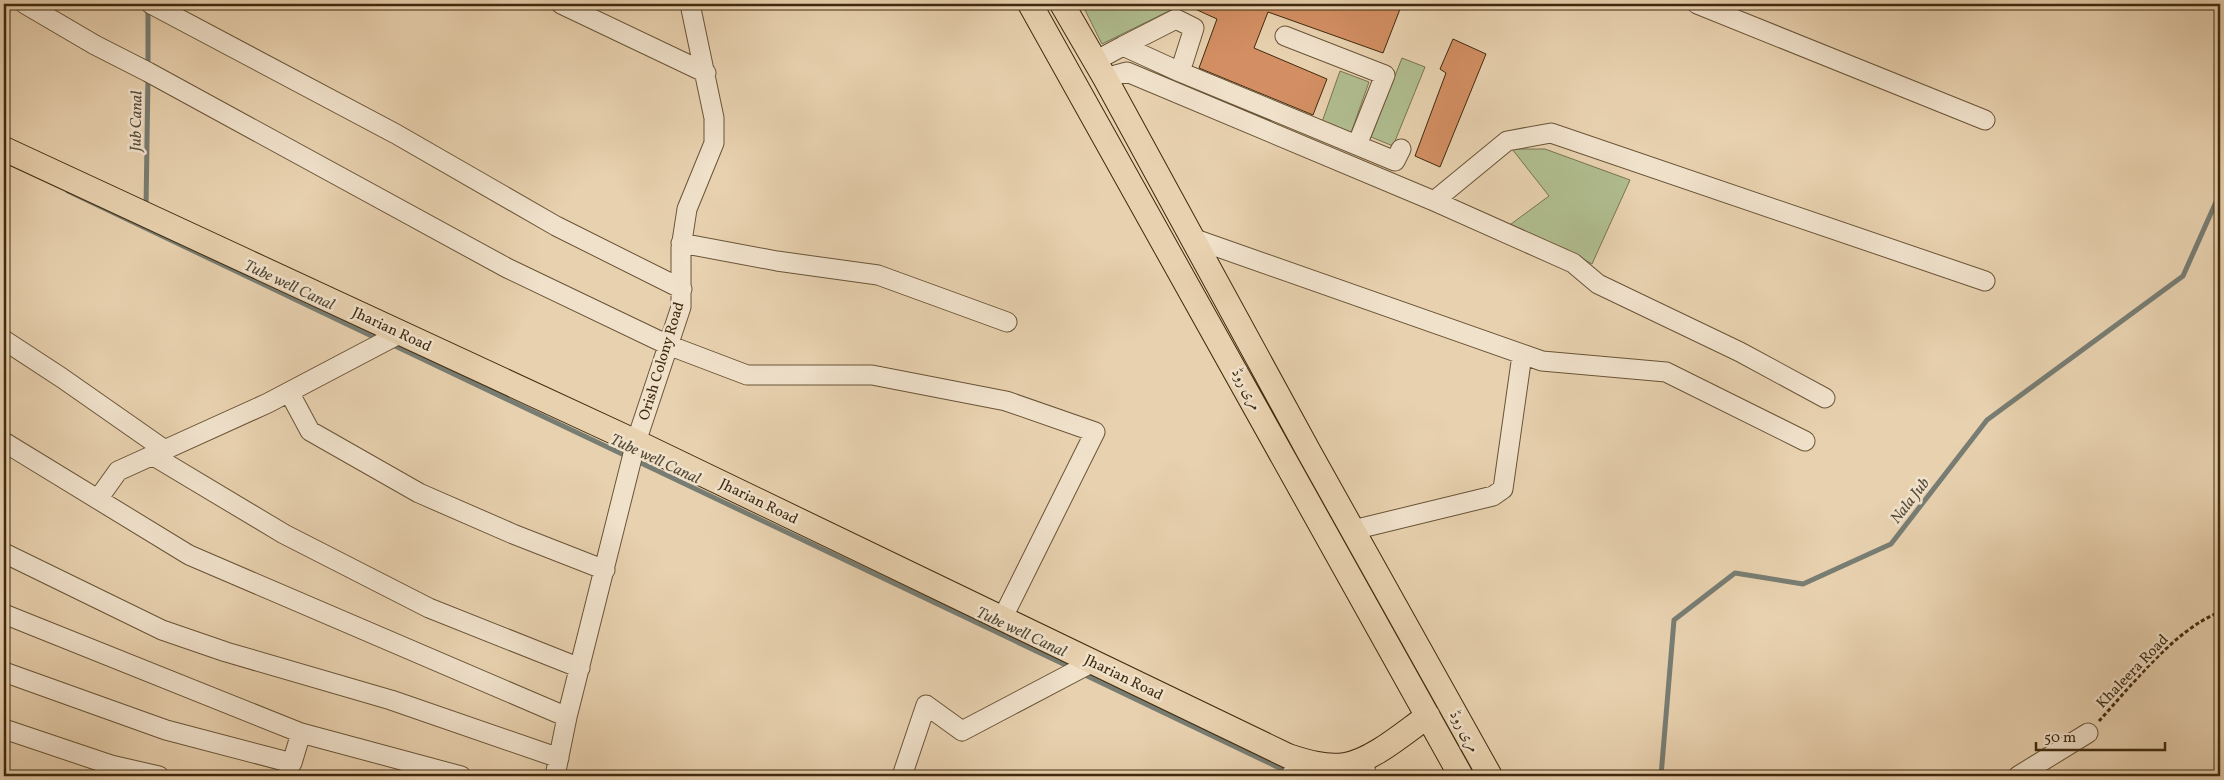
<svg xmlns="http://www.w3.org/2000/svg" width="2224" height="780" font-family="Vollkorn,Amiri,serif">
<rect width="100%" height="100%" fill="#e8d1af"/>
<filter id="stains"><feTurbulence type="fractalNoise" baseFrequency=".004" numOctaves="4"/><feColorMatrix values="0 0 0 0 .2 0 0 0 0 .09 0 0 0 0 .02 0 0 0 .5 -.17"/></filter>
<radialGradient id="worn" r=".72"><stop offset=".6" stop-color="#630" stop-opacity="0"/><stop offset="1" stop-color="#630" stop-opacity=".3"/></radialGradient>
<path fill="#b0bd8f" stroke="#78744e" d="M1082,4H1183L1102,44Z
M1402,58L1425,67L1393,146L1371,137Z
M1340,71L1369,82L1351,133L1322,122Z
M1512,149H1545L1630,180L1592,264L1566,249L1507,227L1549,196Z"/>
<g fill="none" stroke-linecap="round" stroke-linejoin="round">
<path stroke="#787d73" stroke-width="5" d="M146,7L148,14V68
M68,191L378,339
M146,208L148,77
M391,344L1072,668
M1081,673L1288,772
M1661,776L1674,620L1735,573L1803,584L1891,544L1987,420L2183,276L2220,193"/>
</g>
<path fill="#d38f63" stroke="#3f2a0e" d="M1184,4H1402L1383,53L1268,12L1254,48L1327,79L1313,115L1199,68L1217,19Z
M1453,39L1486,54L1440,167L1415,156L1446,73L1440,69Z"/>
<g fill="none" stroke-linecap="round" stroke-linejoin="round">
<defs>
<path id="minor" d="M25,4L95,45L148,72L507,268L668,345L747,375H872L1006,401L1095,432L1002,619
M151,4L396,134L556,226L682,289
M561,4L706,73
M1697,4L1985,120
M1285,36L1385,75L1357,145
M1123,46L1176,19L1194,28L1180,72
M1095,61L1123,46L1180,72L1395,161L1401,149
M1105,78L1127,72L1434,201L1573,263L1598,284L1740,352L1825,398
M1434,201L1507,141L1551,133L1985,281
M1192,238L1542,361L1666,372L1805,441
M681,243L777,261L878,275L1007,322
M4,340L62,378L165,450
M289,392L310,431L419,493L513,534L605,570
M4,442L189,555L567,717
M152,455L284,534L429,608L580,668
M98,499L118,471L268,403L401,333
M1353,530L1493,496L1503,489L1522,355
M4,553L162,630L226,652L391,700L559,758
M4,614L301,733L461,776
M4,672L166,730L292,763L301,733
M4,729L111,765L159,776
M1364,760L1366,776
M555,776L567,717L636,442L681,307V248L687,209L714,143V118L690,4
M902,776L926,705L962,731L1093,662
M1290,776L1308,763
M2018,776L2088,733"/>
<path id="major" d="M1030,4L1461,776
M1062,4L1105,78L1309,452L1490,776
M4,149L636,442L1288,756C1306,762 1326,768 1345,765C1372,761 1405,732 1428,716"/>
</defs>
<use href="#minor" stroke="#695436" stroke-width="21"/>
<use href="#major" stroke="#3f2a0e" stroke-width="26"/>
<path stroke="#3f2a0e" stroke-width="3" stroke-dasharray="4 2.5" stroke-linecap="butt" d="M2099,721C2131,686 2175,629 2220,612"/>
<use href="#minor" stroke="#f0e1cb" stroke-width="19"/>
<use href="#major" stroke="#e8d1af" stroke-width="24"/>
</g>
<g text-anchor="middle" stroke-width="5" stroke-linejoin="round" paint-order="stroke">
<g font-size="15" fill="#3f2a0e" stroke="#f0e1cb">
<text transform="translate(392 329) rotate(25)" y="5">Jharian Road</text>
<text transform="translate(661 361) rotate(-73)" y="5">Orish Colony Road</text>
<text transform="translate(1247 389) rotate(61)" y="5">مری روڈ</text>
<text transform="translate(759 501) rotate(26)" y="5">Jharian Road</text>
<text transform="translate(2132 671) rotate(-46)" y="5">Khaleera Road</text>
<text transform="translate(1124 677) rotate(26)" y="5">Jharian Road</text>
<text transform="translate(1465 731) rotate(61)" y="5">مری روڈ</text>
</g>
<g font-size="16" font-style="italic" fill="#574c38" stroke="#f0e1cb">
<text transform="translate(135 121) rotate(-89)" y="6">Jub Canal</text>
<text transform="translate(290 284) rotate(25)" y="6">Tube well Canal</text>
<text transform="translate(656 458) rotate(25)" y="6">Tube well Canal</text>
<text transform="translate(1909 500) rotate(-52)" y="6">Nala Jub</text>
<text transform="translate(1022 631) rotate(25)" y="6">Tube well Canal</text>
</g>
</g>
<rect width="2224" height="780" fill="none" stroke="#e8d1af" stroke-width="20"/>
<rect x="5" y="5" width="2214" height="770" fill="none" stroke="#3f2a0e" stroke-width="2.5"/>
<rect x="10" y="10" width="2204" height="760" fill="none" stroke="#3f2a0e"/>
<path d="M2036 742v8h129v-8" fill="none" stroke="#3f2a0e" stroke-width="2.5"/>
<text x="2044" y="742" font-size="15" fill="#3f2a0e" stroke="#f0e1cb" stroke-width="4" paint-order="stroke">50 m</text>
<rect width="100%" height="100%" filter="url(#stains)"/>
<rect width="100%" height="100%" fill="url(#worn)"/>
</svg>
